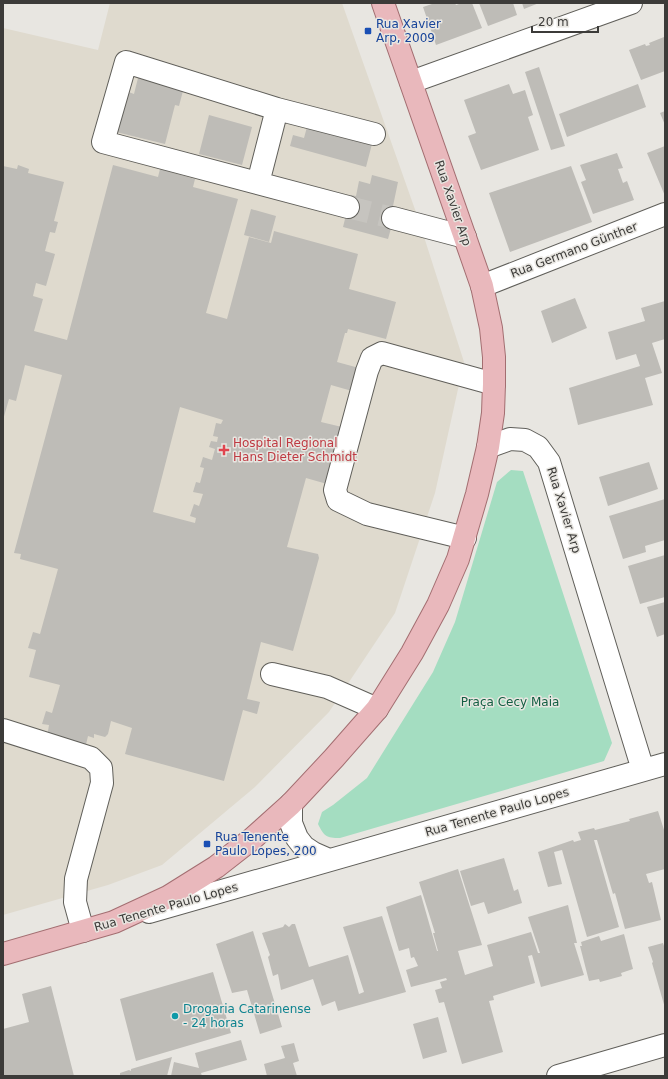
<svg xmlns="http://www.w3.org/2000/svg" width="668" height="1079" font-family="'DejaVu Sans',sans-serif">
<rect width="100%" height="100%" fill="#e8e6e1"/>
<path fill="#dfdace" d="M110,3H342L418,218L464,362L435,493L395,613L329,712L255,787L162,865L108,885L3,915V28L98,50Z"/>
<path fill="#a4ddc1" d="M511,470L523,471L612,743L604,761L340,838C326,838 324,836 318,824L322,812L333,805L367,778L433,672L455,622L497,482Z"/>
<path fill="#bebcb7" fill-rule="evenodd" d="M435,3H455L456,5L462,3H472L482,28L436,45L423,7Z
M479,3H513L517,15L488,26Z
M522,3H539L524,9Z
M664,37L665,40V71L641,80L629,50L645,44L646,46L650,45L649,43Z
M539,67L565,146L551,150L525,72Z
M141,76L184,87L179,106L175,105L165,144L112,131L123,90L134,94L138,78Z
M509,84L513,94L525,90L533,115L528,117L539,150L481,170L468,136L476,133L464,100Z
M638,84L646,107L567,137L559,114Z
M665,111V125L660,113Z
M209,115L252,127L242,165L199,154Z
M307,127L372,144L366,167L290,146L293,135L304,138Z
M665,146V196L647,153Z
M617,153L623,168L618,169L623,183L627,181L634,200L593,214L581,182L586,180L580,165Z
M18,165L29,169L28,173L64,182L54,221L58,222L55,233L50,232L45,251L55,254L46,286L36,283L33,296L43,299L34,331L67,340L113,165L158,177L160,169L195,179L193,187L238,199L206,313L227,319L249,237L271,243L274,231L358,254L349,289L396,302L386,339L348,329L347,333H345L337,362L359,368L352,391L331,385L321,422L342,427L327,484L306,478L287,547L318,554L319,558L293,651L261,642L247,699L260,702L257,714L243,710L224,781L125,754L132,728L111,721L108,734L105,737L94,734V738L88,736L85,749L47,737L49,725L42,724L46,711L52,713L60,685L29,677L36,650L28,648L33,632L40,634L58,569L20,559L21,554L14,553L62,375L25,365L16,401L9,399L3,420V166L17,169ZM180,407L223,420L221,424L216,423L213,436L218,437L217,442L211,441L209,447L215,449L212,460L203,457L200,467L204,468L200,483L196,482L193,492L203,494L199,506L194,504L190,516L196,518L195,523L153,512Z
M571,166L592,222L510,252L489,193Z
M372,175L398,182L393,206L397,207L388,239L343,227L351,195L356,196L359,181L370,184Z
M251,209L276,216L269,242L244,235Z
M575,298L587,328L552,343L541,311Z
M665,301V339L652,343L662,373L645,378L653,405L578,425L569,388L640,366L636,354L616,360L608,332L645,321L641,308Z
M649,462L658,489L608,506L599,477Z
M665,499V540L645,546L646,552L623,559L609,516Z
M665,555V597L640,604L628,566Z
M665,602V634L657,637L647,607Z
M658,811L665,833V869L646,874L649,883L652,882L661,920L625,929L615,893L613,894L597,840H594L619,927L587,937L562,850L554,852L562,884L548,887L538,852L573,840L574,842L581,840L578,832L594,828L595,830L630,821L629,819Z
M504,858L514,891L518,889L522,903L488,914L484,902L471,906L460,871Z
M458,869L482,945L458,951L465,975L493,966L487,945L531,932L538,953H540L528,917L568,905L577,943H574L584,975L541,987L532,955L528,956L535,983L493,996L494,1000L489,1001L503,1052L462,1064L444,1002L439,1003L435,990L442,988L440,982L447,980L446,978L411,987L406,970L418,966L414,957L411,958L409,948L399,951L386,907L421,895L437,951H438L433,933H435L419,882Z
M382,916L406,992L338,1011L335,1001L322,1006L313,979L281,990L278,974L273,976L268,957L270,955L262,933L283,927L285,924L289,927L292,924H295L309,967L348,955L359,994L364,992L343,927Z
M253,931L282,1027L260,1034L247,990L232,993L216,944Z
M624,934L633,969L621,973L622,976L600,982L599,979L589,981L580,946H582L581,942L599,936L601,941Z
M663,943L665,949V1008L652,963L653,962L648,947Z
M213,972L231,1033L136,1061L120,999Z
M51,986L74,1076H3V1029L29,1022L22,994Z
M438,1017L447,1052L423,1059L413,1024Z
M241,1040L247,1060L201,1073L202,1076H171L174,1062L199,1068L195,1053Z
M294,1043L299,1061L293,1063L297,1076H267L264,1064L285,1058L281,1046Z
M172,1057L167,1076H120V1073L129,1070L131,1071V1069Z"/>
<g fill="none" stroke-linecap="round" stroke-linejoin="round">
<path stroke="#c6c4bf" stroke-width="22" stroke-dasharray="22 11" stroke-linecap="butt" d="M348,207L393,218"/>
<defs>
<path id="minor" d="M411,82L631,3
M258,183L277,109
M348,207L103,142L126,62L277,109L374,134
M393,218L465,237
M482,286L665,214
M488,447L510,439L525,440L538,447L549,462L594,610L643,770
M465,538L367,514L338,500L335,490L367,371L372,358L382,353L494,384
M272,674L327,687L377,709
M3,730L91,758L101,768L102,783L76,879L75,902L83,931
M291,804V823L297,838L304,847L313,853L329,860
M149,912L665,764
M558,1076L665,1045"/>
<path id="major" d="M3,954L114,922L168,897L216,867L252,839L291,804L334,758L377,709L412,653L438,605L458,559L477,494L488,447L493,413L494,384V357L491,328L482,286L383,3"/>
</defs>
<use href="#minor" stroke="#605f5a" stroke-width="24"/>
<use href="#major" stroke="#a36e71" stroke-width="24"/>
<use href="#minor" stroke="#fff" stroke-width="22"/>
<use href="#major" stroke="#e9b8bc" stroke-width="22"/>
</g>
<g fill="#1a4fb4" stroke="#e8e6e1" stroke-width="1.5">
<rect x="364" y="27" width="8" height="8" rx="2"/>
<rect x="203" y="840" width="8" height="8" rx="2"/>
</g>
<path fill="#e0444e" stroke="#e8e6e1" stroke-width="1.5" d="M222 444h4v4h4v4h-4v4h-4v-4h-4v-4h4z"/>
<circle fill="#0f9aa8" stroke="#e8e6e1" stroke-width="1.5" cx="175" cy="1016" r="4"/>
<g text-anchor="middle" stroke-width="3" stroke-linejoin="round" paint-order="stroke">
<g font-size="12" fill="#164399" stroke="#e8e6e1" text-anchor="start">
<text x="376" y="28">Rua Xavier<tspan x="376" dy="14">Arp, 2009</tspan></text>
<text x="215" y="841">Rua Tenente<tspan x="215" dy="14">Paulo Lopes, 200</tspan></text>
</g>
<g font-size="12" fill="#3c3b39" stroke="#e8e6e1">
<text transform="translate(453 203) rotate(71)" y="4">Rua Xavier Arp</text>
<text transform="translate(574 250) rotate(-21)" y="4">Rua Germano Günther</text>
<text transform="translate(564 510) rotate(73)" y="4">Rua Xavier Arp</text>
<text transform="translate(497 812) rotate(-16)" y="4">Rua Tenente Paulo Lopes</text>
<text transform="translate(166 907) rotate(-16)" y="4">Rua Tenente Paulo Lopes</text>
</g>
<g font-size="12" fill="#be3a42" stroke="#e8e6e1" text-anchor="start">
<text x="233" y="447">Hospital Regional<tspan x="233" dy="14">Hans Dieter Schmidt</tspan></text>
</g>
<g font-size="12" fill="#125e42" stroke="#e8e6e1">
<text x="510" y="706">Praça Cecy Maia</text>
</g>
<g font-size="12" fill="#0d838f" stroke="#e8e6e1" text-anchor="start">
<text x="183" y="1013">Drogaria Catarinense<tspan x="183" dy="14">- 24 horas</tspan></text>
</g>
</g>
<rect width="668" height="1079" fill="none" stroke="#3c3b39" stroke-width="8"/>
<path d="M532 26v6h66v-6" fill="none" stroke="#3c3b39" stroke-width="2"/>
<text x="538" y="26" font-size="12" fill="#3c3b39" stroke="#e8e6e1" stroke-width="3" paint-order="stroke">20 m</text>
</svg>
